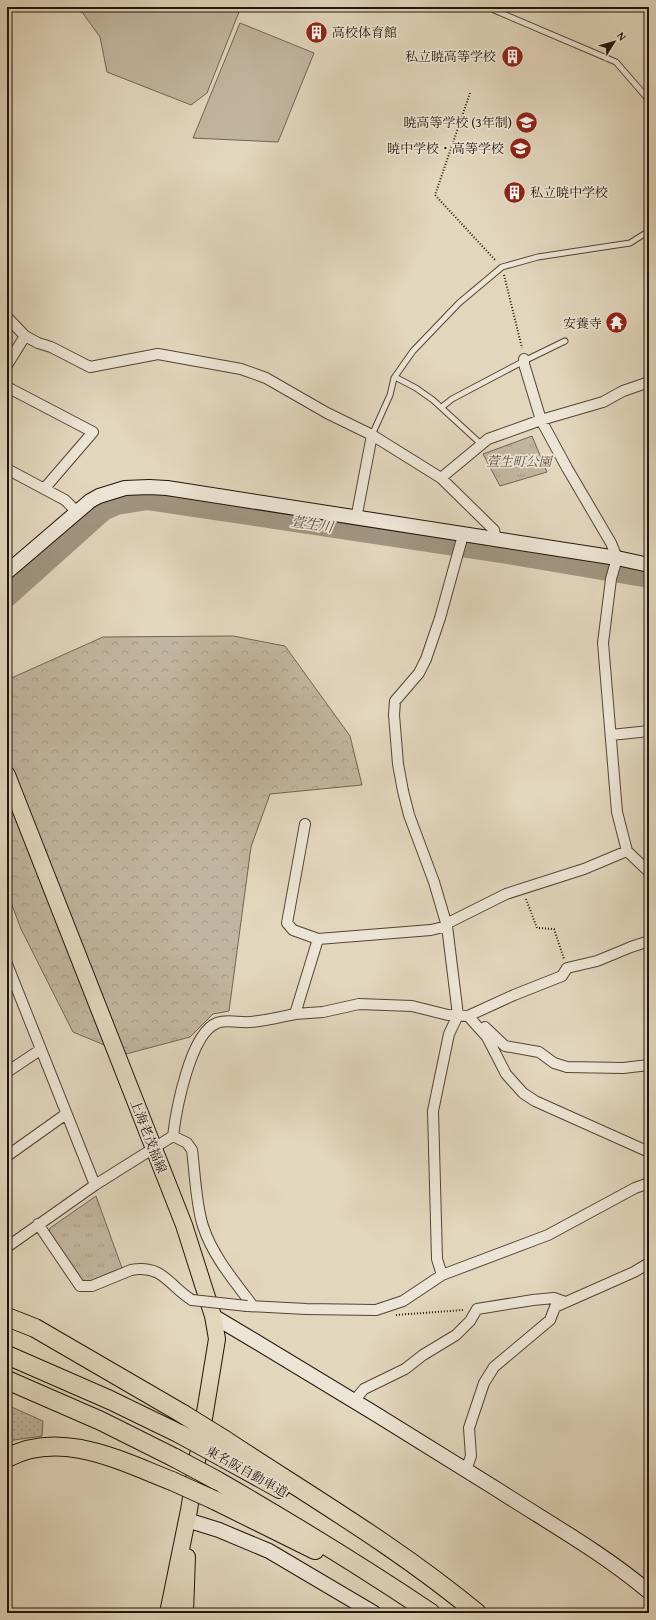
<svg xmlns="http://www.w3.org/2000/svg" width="656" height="1620" font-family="'Gentium Book Plus','Noto Serif JP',serif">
<defs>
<pattern id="grass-dots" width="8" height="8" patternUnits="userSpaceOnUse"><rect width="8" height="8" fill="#c2b59f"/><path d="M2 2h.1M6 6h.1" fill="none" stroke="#a69b88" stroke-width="1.8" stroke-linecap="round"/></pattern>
<pattern id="forest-crowns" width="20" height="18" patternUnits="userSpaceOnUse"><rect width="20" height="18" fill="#c2b59f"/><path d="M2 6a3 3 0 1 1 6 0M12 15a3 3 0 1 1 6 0" fill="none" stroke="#a69b88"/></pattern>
<pattern id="park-tufts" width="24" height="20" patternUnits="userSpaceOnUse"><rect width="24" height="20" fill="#c2b59f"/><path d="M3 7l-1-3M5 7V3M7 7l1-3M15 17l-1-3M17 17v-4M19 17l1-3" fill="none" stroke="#a69b88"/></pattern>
</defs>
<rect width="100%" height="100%" fill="#e2d6bd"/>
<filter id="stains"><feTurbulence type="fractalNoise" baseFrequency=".005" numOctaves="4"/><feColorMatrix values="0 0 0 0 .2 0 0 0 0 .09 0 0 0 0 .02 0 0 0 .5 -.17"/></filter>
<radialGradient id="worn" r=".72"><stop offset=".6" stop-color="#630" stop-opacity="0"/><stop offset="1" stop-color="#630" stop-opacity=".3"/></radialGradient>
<path fill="url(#grass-dots)" stroke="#726454" d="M7,1405L43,1421L42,1436L7,1441Z"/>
<path fill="url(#forest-crowns)" stroke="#726454" d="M233,636L285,646L350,736L362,785L270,794L251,847L229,1011L213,1014L190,1037L126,1054L73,1032L21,929L7,892V680L103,637Z"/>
<path fill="url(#park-tufts)" stroke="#726454" d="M532,436L547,472L500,486L483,454Z
M96,1196L122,1268L90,1281L82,1280L49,1233L50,1228Z"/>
<path fill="#c2b59f" stroke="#726454" d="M70,7H241L207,93L191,105L107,72L100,37L82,12Z
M240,23L314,53L278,142L193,138Z"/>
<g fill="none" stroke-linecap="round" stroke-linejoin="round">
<path stroke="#a19480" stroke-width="22" d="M7,596L103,510L117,504L148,499L502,552L649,577"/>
<defs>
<path id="lane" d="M494,10L616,62L648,99L649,103
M395,377L416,388L433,400L481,444
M442,407L452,399L524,361L565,341
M372,435L390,395L394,378L413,351L459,303L502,267L538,257L630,243L649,231"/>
<path id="street" d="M7,317L25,336L38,343L51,347L90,367L158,354L241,369L266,378L327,413L372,435L441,478L488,439L541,420L603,402L623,391L649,382
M524,359V364L541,420L567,468L611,543L617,558L611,579L603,643L617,812L627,851L649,872
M7,365L25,336
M7,387L93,432L44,489
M7,469L65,500L77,512
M441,478L494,530L496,540
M356,519L372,435
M611,735L649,731
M305,824L287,923L293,930L318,939
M446,924L506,894L584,869L627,851
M7,964L95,1185
M295,1014L323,1012L359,1004L412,1006L448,1015L468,1016L514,995L562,976L567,968L597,961L631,947L649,941
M468,1016L487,1037L506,1074L523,1093L535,1101L649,1152
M485,1027L505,1046L539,1052L554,1063L567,1067L623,1068L649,1065
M7,1072L40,1050
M173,1136L187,1143L192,1150C195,1173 196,1205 203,1226C212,1255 235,1282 253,1306
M7,1156L66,1114
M38,1224L80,1286H92L131,1270C163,1264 169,1286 192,1300
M7,1247L95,1185L173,1136C176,1111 190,1033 217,1023C227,1019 239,1023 250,1022C265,1021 280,1017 295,1014L318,939L431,930L447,926
M442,1275L437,1259L433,1111L449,1034L458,1015L447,926L434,882L409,815L403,791L398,764L394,715L395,701L419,673L426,659L440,618L463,535
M247,1306L306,1309L376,1310L403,1301L442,1275L548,1235L635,1188L649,1183
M354,1401L364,1389L405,1369L423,1355L456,1335L470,1321L477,1309L533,1300L554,1298L565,1302
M466,1470L471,1456L469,1428L484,1383L494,1367L550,1320L555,1307L634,1272L649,1263"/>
<path id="secondary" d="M7,572L90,501L99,496L125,488L149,487L167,488L617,558L649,565
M213,1316C309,1373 404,1431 498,1490C549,1523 603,1553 649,1592
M187,1520L219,1530L269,1551L374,1613"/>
<path id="primary" d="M7,775L184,1225L213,1316L217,1339L189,1510L168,1613
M185,1613L187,1557"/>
<path id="highway" d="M7,1317L35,1328L183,1414
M7,1355L110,1400L180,1434
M7,1380L101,1421L175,1458
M225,1440C310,1496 399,1548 477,1613
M222,1457L280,1489
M7,1458C60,1429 121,1461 172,1481
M216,1480C289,1522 361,1566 431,1613
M214,1500L315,1550"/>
</defs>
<use href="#lane" stroke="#534437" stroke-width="7"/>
<use href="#street" stroke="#534437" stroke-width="12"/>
<use href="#secondary" stroke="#23140a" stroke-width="16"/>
<use href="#primary" stroke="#23140a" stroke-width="18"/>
<use href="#highway" stroke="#23140a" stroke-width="20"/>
<path stroke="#23140a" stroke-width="2" stroke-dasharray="1 2" stroke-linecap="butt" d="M470,93L435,195L496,261
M504,275L522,348
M526,899L537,928L554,929L564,959
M396,1315L463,1310"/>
<use href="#lane" stroke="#ece4d4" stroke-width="5"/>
<use href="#street" stroke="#ece4d4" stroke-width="10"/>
<use href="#secondary" stroke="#ece4d4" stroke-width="14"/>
<use href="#primary" stroke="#e2d6bd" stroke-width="16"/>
<use href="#highway" stroke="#e2d6bd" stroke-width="18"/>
<defs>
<path id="street-bridge" d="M192,1300L247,1306"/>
<path id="highway-bridge" d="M183,1414L225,1440
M180,1434L222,1457
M175,1458L216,1480
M172,1481L214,1500"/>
</defs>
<use href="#street-bridge" stroke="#534437" stroke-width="12" stroke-linecap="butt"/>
<use href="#highway-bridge" stroke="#23140a" stroke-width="20" stroke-linecap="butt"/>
<use href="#street-bridge" stroke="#ece4d4" stroke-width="10"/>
<use href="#highway-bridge" stroke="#e2d6bd" stroke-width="18"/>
</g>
<defs>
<symbol id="building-disc" viewBox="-11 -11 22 22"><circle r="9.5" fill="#8f2418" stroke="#ece4d4"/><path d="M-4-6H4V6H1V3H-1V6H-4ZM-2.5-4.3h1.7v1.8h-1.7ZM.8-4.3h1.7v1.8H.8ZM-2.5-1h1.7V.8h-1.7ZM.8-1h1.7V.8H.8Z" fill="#fff"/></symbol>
<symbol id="school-disc" viewBox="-11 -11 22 22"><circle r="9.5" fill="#8f2418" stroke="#ece4d4"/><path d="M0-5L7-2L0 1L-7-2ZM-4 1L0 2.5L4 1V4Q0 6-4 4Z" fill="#fff"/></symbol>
<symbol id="temple-disc" viewBox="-11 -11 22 22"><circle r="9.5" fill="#8f2418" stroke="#ece4d4"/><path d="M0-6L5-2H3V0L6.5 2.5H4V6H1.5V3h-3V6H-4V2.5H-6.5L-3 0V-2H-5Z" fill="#fff"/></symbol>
</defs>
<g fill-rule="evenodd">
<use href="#building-disc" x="304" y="20" width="25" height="25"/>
<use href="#building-disc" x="500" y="44" width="25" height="25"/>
<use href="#school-disc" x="514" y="110" width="25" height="25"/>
<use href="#school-disc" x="508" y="136" width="25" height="25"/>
<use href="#building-disc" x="502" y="180" width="25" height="25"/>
<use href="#temple-disc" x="604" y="310" width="25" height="25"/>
</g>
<g text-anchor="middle" stroke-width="3.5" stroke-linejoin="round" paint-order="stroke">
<g font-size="13" fill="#23140a" stroke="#ece4d4" text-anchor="end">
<text x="332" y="37" text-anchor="start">高校体育館</text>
<text x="496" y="61">私立暁高等学校</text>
<text x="512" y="127">暁高等学校 (3年制)</text>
<text x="504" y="153">暁中学校・高等学校</text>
<text x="530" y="197" text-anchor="start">私立暁中学校</text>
<text x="602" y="328">安養寺</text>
</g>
<g font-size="13" font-style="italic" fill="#5b4c3e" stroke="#ece4d4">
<text x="519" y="466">萱生町公園</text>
</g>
<g font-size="13" fill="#23140a" stroke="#ece4d4">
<text transform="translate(149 1136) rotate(69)" y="5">上海老茂福線</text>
<text transform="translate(247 1471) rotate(29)" y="5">東名阪自動車道</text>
</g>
<g font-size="14" font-style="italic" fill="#554739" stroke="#ece4d4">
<text transform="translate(312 524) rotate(9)" y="5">萱生川</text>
</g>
</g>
<rect width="656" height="1620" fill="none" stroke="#e2d6bd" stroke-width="24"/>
<rect x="8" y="8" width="640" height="1604" fill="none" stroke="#23140a" stroke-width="2"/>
<rect x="12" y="12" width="632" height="1596" fill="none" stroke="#23140a"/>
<g transform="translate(614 42) rotate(53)" stroke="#ece4d4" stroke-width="3" paint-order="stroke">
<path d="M0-3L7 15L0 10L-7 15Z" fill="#23140a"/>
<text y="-6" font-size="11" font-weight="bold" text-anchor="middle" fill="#23140a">N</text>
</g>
<rect width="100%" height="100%" filter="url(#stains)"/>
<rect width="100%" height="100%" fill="url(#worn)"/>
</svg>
